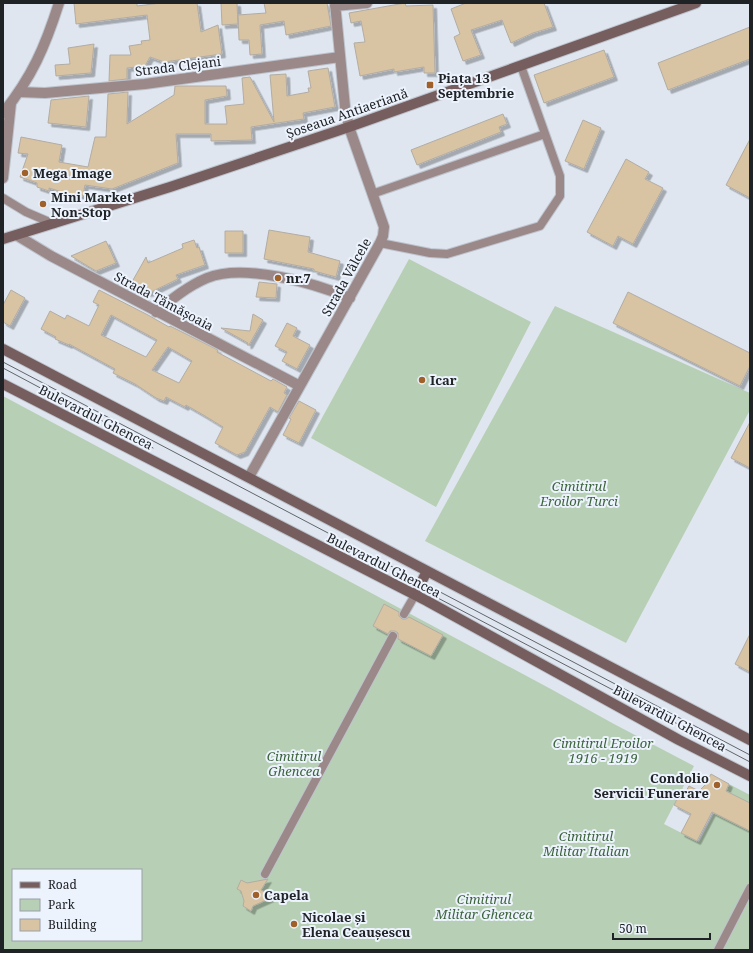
<svg xmlns="http://www.w3.org/2000/svg" width="753" height="953" font-family="'Noto Serif',serif">
<defs>
<filter id="shadow"><feDropShadow dx="3.5" dy="3.5" stdDeviation="0" flood-color="#0004"/></filter>
</defs>
<rect width="100%" height="100%" fill="#dfe6f0"/>
<path fill="#b7d0b5" fill-rule="evenodd" d="M409,259L531,322L436,507L311,438Z
M555,306L750,393V410L626,643L425,541Z
M3,396L549,688L614,724L694,766L664,824L699,842L729,784L750,795V950H3ZM13,870H141V940H13Z"/>
<path fill="#d8c3a3" stroke="#b2aca3" fill-rule="evenodd" filter="url(#shadow)" d="M74,3H137V6L161,3H197L201,32L218,25L222,54L164,62L150,57L145,66L127,68V79L109,81L110,55H131L129,46L142,44L141,41L150,40L147,15L76,24Z
M221,3H237L238,24L222,25Z
M264,3H327L331,26L286,35L284,21L260,25L262,54L250,55L249,40H239L238,15L266,13Z
M405,3L406,6L433,5L435,73H424V67L394,72V69L360,76L354,43L365,42L361,21L351,23L349,13Z
M466,3H544L553,27L533,33L511,43L502,20L471,30L481,55L463,61L454,37L460,34L451,9Z
M750,27V59L668,90L658,63Z
M94,44L91,73L56,76L55,65L70,64L68,48Z
M604,50L614,77L544,103L534,75Z
M328,68L335,107L303,113L304,119L251,127L252,140L211,141V134H176L178,163L112,189L85,185L83,196L62,192L49,188V191L37,187V183L20,177L28,154L18,153L21,137L62,145L59,162L88,167L95,137H106L108,94L128,92L127,124L174,95L175,86H226L227,96L205,100V124H227L225,106L244,104L242,78L250,77L274,122L270,75L286,74L287,96L309,92L308,88H311L308,71Z
M89,96L86,127L48,123L51,100Z
M503,114L507,124L499,127L501,132L417,165L411,150Z
M583,120L601,128L584,169L565,161Z
M750,139V198L726,185Z
M626,159L649,172L645,179L663,188L633,244L618,236L613,246L587,232Z
M269,230L310,237L308,252L340,261L336,277L314,271V269L264,259Z
M225,231H243V253H225Z
M194,240L197,248L199,247L205,265L176,275L178,279L149,293L132,291L128,289L146,257L148,263L183,248L182,244Z
M106,241L116,263L96,271L71,256Z
M259,282L277,284L276,298L256,297Z
M11,290L25,298L10,326L3,322V305Z
M99,290L148,315L169,327L170,326L218,350L217,352L271,381L273,379L287,387L284,393L287,395L278,412L270,407L245,452L237,455L215,443L223,427L205,416L186,405L185,407L166,397L164,401L156,398L135,384L113,373L115,369L69,344V345L55,339L56,337L41,329L50,311L65,319L67,315L89,326L99,305L93,302ZM111,315L157,340L146,357L101,335ZM168,347L192,361L179,383L152,370Z
M628,292L750,353V366L740,386L613,323Z
M253,314L263,320L249,345H247L248,343L221,328L250,331Z
M287,323L297,328L293,336L310,345L297,369L282,361L287,352L275,346Z
M299,401L316,410L299,443L283,435L291,419L289,418Z
M750,422V468L731,458Z
M384,604L399,612V616L402,619H406L409,617L443,635L431,656L398,639V633L395,631H390L388,634L373,626Z
M750,634V672L735,664Z
M711,774L729,784L726,791L750,803V831L712,812L697,841L681,833L691,814L674,805L682,789L686,791L689,786L699,791L705,785Z
M268,879L261,890L273,897L253,906L251,911L243,906L244,901L241,891L237,889L241,880L247,883Z"/>
<g fill="none" stroke-linecap="round" stroke-linejoin="round">
<defs>
<path id="service" d="M372,194L545,134
M3,198L26,212L54,224
M380,243L430,253L447,254L540,226L560,196V176L521,66
M404,614L415,595
M265,874L393,636
M718,950L750,888"/>
<path id="minor" d="M335,6L367,3
M19,92L45,93L145,84L340,57
M18,236L51,256L300,386
M156,312C172,299 188,286 207,278C244,263 314,283 350,298
M249,477L380,243L383,236L384,227L349,127L345,107L335,3"/>
<path id="tertiary" d="M3,113C32,77 45,47 59,3
M3,178L11,103"/>
<path id="secondary" d="M3,239L170,187L349,127L696,3
M3,349L750,740
M3,384L427,601L679,740L750,776
M415,595L427,571"/>
</defs>
<use href="#service" stroke="#bdc3cc" stroke-width="10"/>
<use href="#minor" stroke="#bdc3cc" stroke-width="12"/>
<use href="#tertiary" stroke="#bdc3cc" stroke-width="12"/>
<use href="#secondary" stroke="#bdc3cc" stroke-width="12"/>
<use href="#service" stroke="#9b8889" stroke-width="8"/>
<use href="#minor" stroke="#9b8889" stroke-width="10"/>
<use href="#tertiary" stroke="#9b8889" stroke-width="10"/>
<use href="#secondary" stroke="#765d5e" stroke-width="10"/>
<path stroke="#60656a" stroke-width="1" d="M3,362L750,755
M3,368L153,448
M415,586L750,762"/>
</g>
<g fill="#a06029" stroke="#ecf3fd" stroke-width="1.5">
<rect x="426" y="81" width="8" height="8" rx="2"/>
<circle cx="25" cy="173" r="4"/>
<circle cx="43" cy="204" r="4"/>
<circle cx="278" cy="278" r="4"/>
<circle cx="422" cy="380" r="4"/>
<circle cx="717" cy="785" r="4"/>
<circle cx="256" cy="895" r="4"/>
<circle cx="294" cy="924" r="4"/>
</g>
<g text-anchor="middle" stroke-width="4" stroke-linejoin="round" paint-order="stroke">
<g font-size="13" fill="#202326" stroke="#ecf3fd">
<text transform="translate(178 66) rotate(-7)" y="5">Strada Clejani</text>
<text transform="translate(347 113) rotate(-19)" y="5">Șoseaua Antiaeriană</text>
<text transform="translate(346 277) rotate(-61)" y="5">Strada Vâlcele</text>
<text transform="translate(164 301) rotate(28)" y="5">Strada Tămășoaia</text>
<text transform="translate(96 417) rotate(27)" y="5">Bulevardul Ghencea</text>
<text transform="translate(384 565) rotate(27)" y="5">Bulevardul Ghencea</text>
<text transform="translate(670 718) rotate(28)" y="5">Bulevardul Ghencea</text>
</g>
<g font-size="13" font-weight="bold" fill="#202326" stroke="#ecf3fd" text-anchor="start">
<text x="438" y="83">Piața 13<tspan x="438" dy="15">Septembrie</tspan></text>
<text x="33" y="178">Mega Image</text>
<text x="51" y="202">Mini Market<tspan x="51" dy="15">Non-Stop</tspan></text>
<text x="286" y="283">nr.7</text>
<text x="430" y="385">Icar</text>
<text x="709" y="783" text-anchor="end">Condolio<tspan x="709" dy="15">Servicii Funerare</tspan></text>
<text x="264" y="900">Capela</text>
<text x="302" y="922">Nicolae și<tspan x="302" dy="15">Elena Ceaușescu</tspan></text>
</g>
<g font-size="13" font-style="italic" fill="#3c633a" stroke="#ecf3fd">
<text x="579" y="491">Cimitirul<tspan x="579" dy="15">Eroilor Turci</tspan></text>
<text x="603" y="748">Cimitirul Eroilor<tspan x="603" dy="15">1916 - 1919</tspan></text>
<text x="294" y="761">Cimitirul<tspan x="294" dy="15">Ghencea</tspan></text>
<text x="586" y="841">Cimitirul<tspan x="586" dy="15">Militar Italian</tspan></text>
<text x="484" y="904">Cimitirul<tspan x="484" dy="15">Militar Ghencea</tspan></text>
</g>
</g>
<rect width="753" height="953" fill="none" stroke="#202326" stroke-width="8"/>
<rect x="12" y="869" width="130" height="72" fill="#ecf3fd" stroke="#9aa0a7"/>
<rect x="20" y="882" width="20" height="6" fill="#765d5e" stroke="#9aa0a7"/>
<text x="48" y="889" font-size="12" fill="#202326">Road</text>
<rect x="20" y="899" width="20" height="12" fill="#b7d0b5" stroke="#9aa0a7"/>
<text x="48" y="909" font-size="12" fill="#202326">Park</text>
<rect x="20" y="919" width="20" height="12" fill="#d8c3a3" stroke="#9aa0a7"/>
<text x="48" y="929" font-size="12" fill="#202326">Building</text>
<path d="M613 933v6h97v-6" fill="none" stroke="#202326" stroke-width="2"/>
<text x="619" y="933" font-size="12" fill="#202326" stroke="#ecf3fd" stroke-width="3" paint-order="stroke">50 m</text>
</svg>
